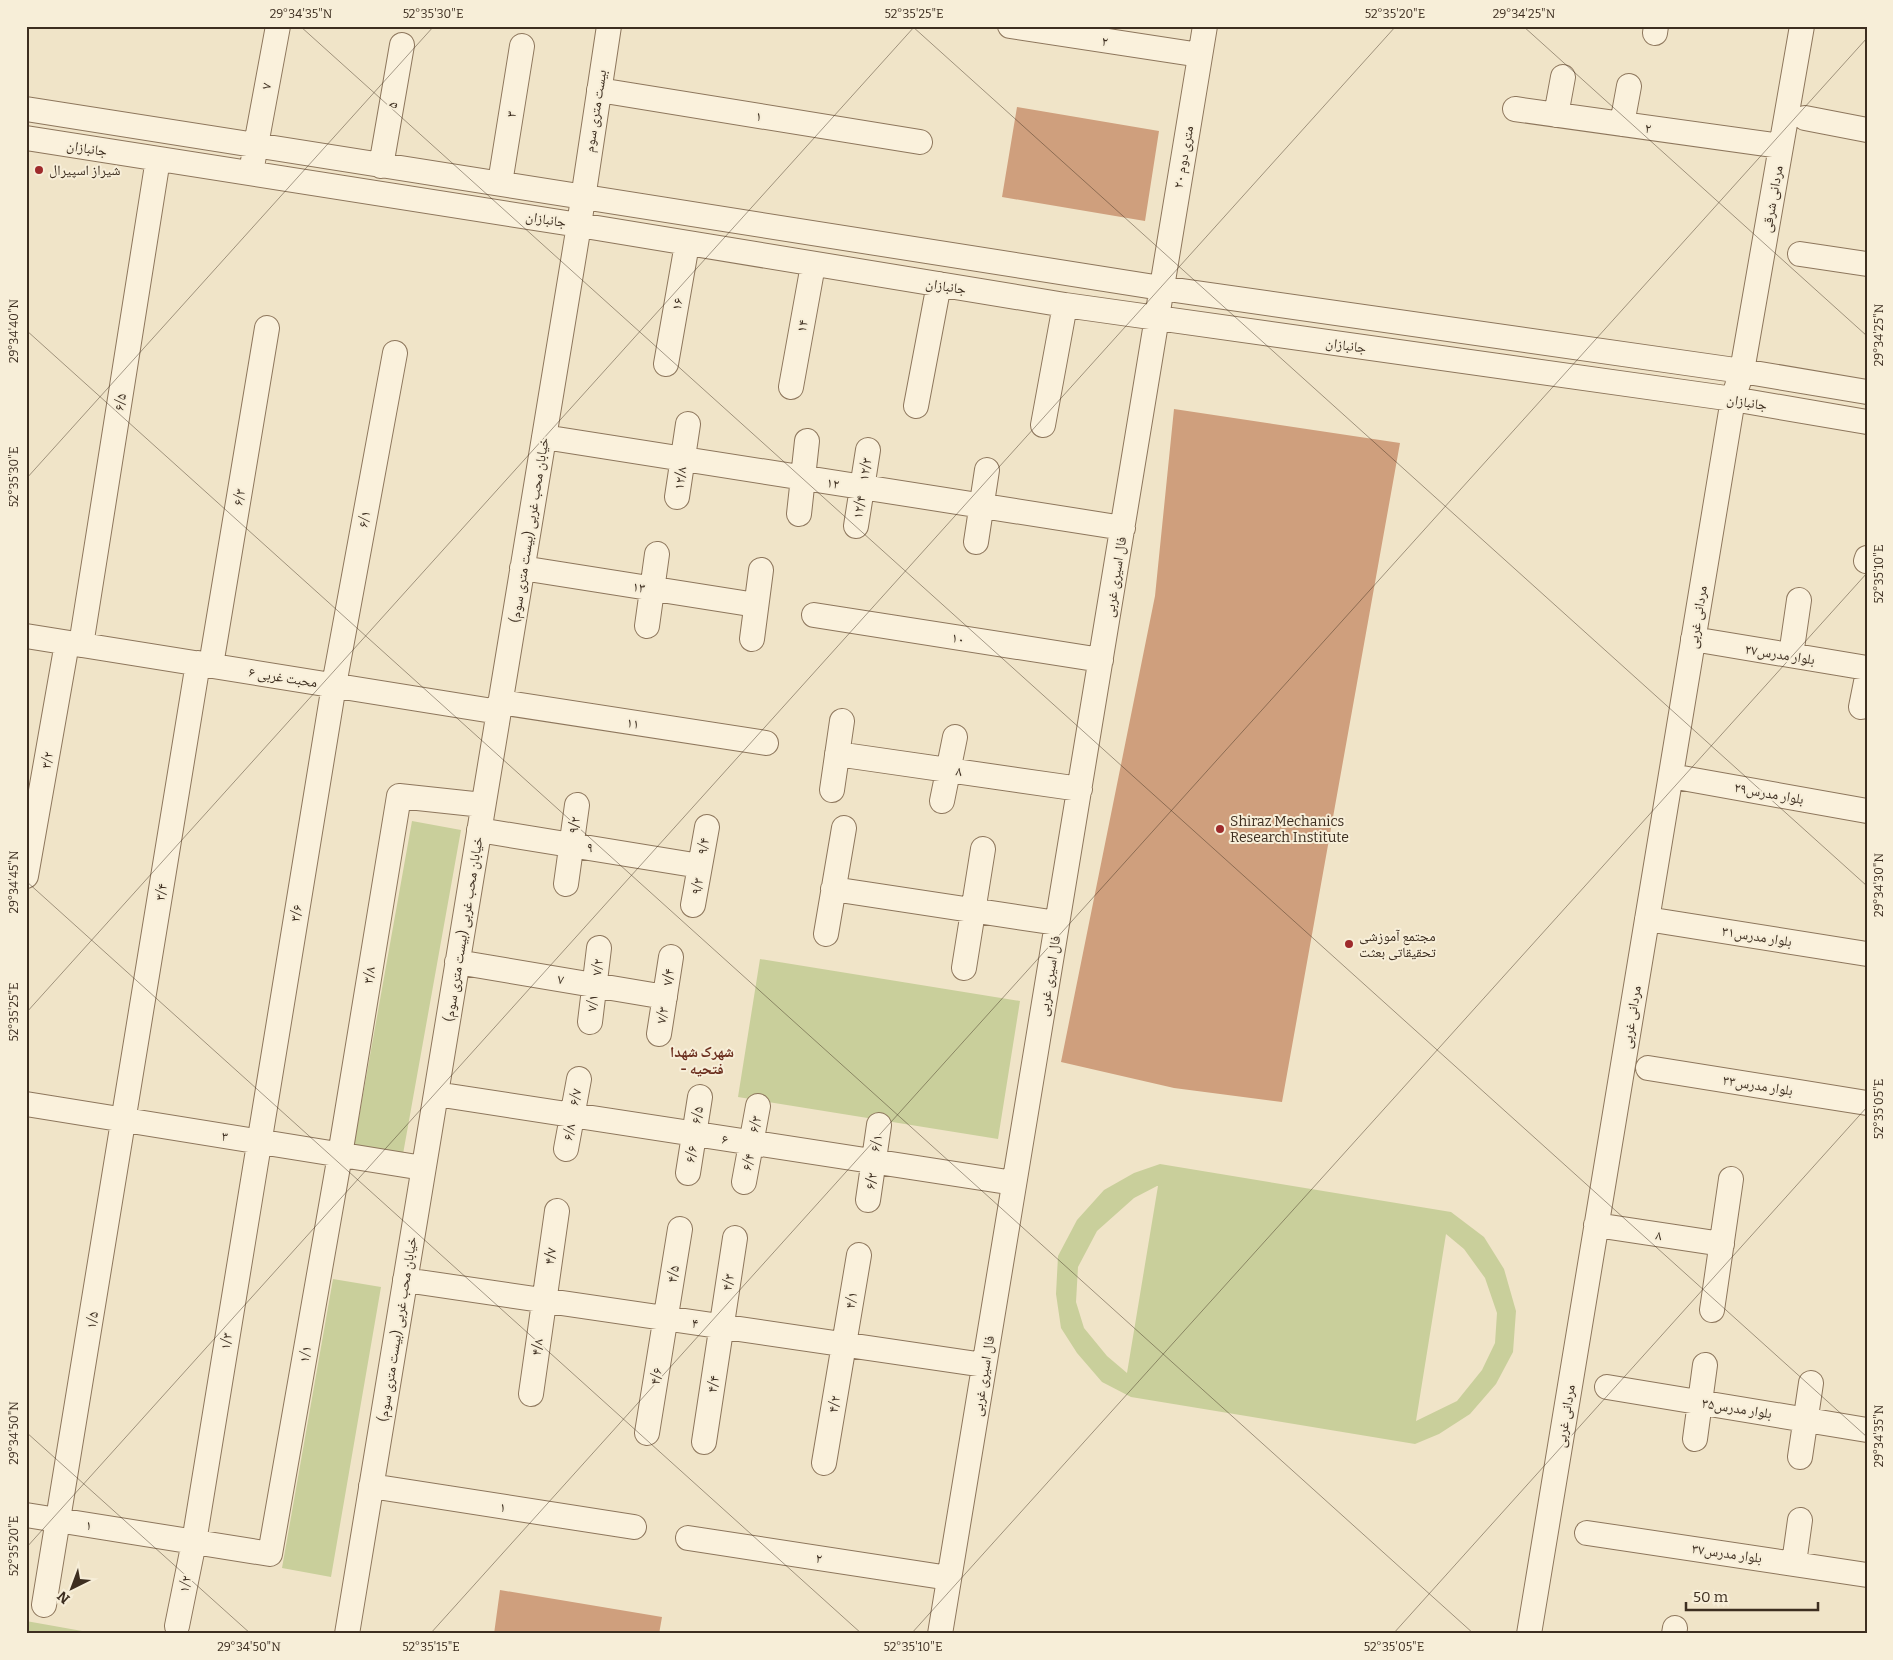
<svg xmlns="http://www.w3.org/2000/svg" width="1893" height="1660" font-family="Bitter,'Noto Naskh Arabic',serif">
<rect width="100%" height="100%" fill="#f0e4c8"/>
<path fill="#c9cf9b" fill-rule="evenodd" d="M412,821L461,830L403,1154L354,1145Z
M760,959L1020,1001L998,1139L738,1097Z
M1160,1164L1451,1212L1484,1237L1504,1269L1516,1311L1513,1352L1496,1384L1470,1414L1439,1434L1415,1444L1131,1397L1102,1382L1077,1353L1061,1328L1056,1294L1058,1256L1077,1220L1104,1190L1134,1173ZM1157,1186H1158L1127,1373L1107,1356L1084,1328L1076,1302L1078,1267L1097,1231L1134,1198ZM1446,1234L1464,1249L1485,1278L1497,1313L1495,1343L1482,1370L1457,1401L1416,1421Z
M333,1279L381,1287L331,1577L282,1568Z
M26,1621L99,1634H26Z"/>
<path fill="#cf9f7d" d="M1017,107L1159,131L1145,221L1002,197Z
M1174,409L1400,443L1282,1102L1174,1088L1061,1062L1155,596Z
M500,1590L662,1617L659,1634H494Z"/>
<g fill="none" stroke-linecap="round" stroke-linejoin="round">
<defs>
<path id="minor" d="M1010,26L1200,55
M1655,33L1656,26
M599,90L920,142
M26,109L1161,288L1742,371L1867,392
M1515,109L1781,146
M1556,115L1563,77
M1805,118L1867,130
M1622,124L1629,86
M26,138L579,225L1065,305L1733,399L1867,422
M253,161L278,26
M381,166L402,45
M500,183L522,46
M1800,254L1867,264
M666,364L687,244
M791,387L813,265
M916,406L939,284
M1043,425L1065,305
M544,437L1123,528
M677,497L688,424
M799,514L807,441
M856,526L868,450
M976,542L987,470
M1866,561L1867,558
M522,568L756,605
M814,615L1101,660
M647,626L657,554
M26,636L499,712
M752,639L761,570
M1693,639L1867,668
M81,645L158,159
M1791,655L1799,600
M211,665L267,328
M500,702L766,743
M1861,707L1867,677
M837,754L1080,789
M1671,776L1867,811
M832,790L842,721
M942,801L955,737
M479,830L700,866
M26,876L67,643
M566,884L577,805
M833,889L1057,923
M693,905L707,827
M1647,919L1867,954
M826,934L844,828
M457,962L665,997
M964,968L983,849
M590,1022L599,948
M659,1034L671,957
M1648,1068L1867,1103
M436,1094L1014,1183
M26,1104L423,1168
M566,1149L579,1079
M688,1173L700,1097
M744,1182L758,1106
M868,1200L879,1125
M1596,1225L1722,1244
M405,1280L984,1365
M1712,1310L1731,1179
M1607,1387L1867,1430
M531,1394L557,1211
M647,1433L680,1229
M1695,1439L1705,1365
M704,1442L735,1238
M1800,1457L1811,1383
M824,1463L859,1255
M371,1486L634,1527
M26,1515L270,1554L340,1155L399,796L483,805
M1587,1533L1867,1575
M688,1538L949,1578
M1794,1563L1800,1520
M44,1605L198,663
M177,1626L194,1542L334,685L395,353
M347,1634L579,225L609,26
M940,1634L1205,26
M1529,1634L1733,399L1742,371L1802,26
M1674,1634L1675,1628"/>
</defs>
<use href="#minor" stroke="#8d765c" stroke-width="26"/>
<use href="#minor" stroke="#faf1dc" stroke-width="24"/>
</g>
<path fill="none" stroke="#3d2e20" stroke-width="1" stroke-opacity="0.45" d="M300,26L1867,1437M912,26L1867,886M1523,26L1867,336M26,330L1474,1634M26,479L434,26M26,881L862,1634M26,1013L915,26M26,1432L251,1634M26,1548L1396,26M430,1634L1867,38M911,1634L1867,573M1393,1634L1867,1107"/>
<g fill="#9e2a2b" stroke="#f7eed8" stroke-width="2">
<circle cx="39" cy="170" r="5"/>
<circle cx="1220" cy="829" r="5"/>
<circle cx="1349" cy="944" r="5"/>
</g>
<g text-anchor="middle" stroke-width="4" stroke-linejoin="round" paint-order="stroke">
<g font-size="14" fill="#3d2e20" stroke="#f7eed8">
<text transform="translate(1105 41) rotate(9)" y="5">۲</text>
<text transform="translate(266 86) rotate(-79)" y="5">۷</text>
<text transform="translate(392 105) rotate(-80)" y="5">۵</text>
<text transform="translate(595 111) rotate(-81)" y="5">بیست متری سوم</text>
<text transform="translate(511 114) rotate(-81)" y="5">۳</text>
<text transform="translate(759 116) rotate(9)" y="5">۱</text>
<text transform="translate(1648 128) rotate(8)" y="5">۲</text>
<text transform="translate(87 148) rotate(9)" y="5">جانبازان</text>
<text transform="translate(1183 157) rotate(-80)" y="5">۲۰ متری دوم</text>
<text transform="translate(1772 199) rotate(-80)" y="5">مردانی شرقی</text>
<text transform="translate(546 219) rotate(9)" y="5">جانبازان</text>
<text transform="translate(946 286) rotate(9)" y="5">جانبازان</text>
<text transform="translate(677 304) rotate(-80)" y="5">۱۶</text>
<text transform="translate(802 326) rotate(-80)" y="5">۱۴</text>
<text transform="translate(1346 345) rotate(8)" y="5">جانبازان</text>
<text transform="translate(120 402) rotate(-81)" y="5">۶/۵</text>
<text transform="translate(1747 402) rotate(9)" y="5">جانبازان</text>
<text transform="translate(865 469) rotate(-81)" y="5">۱۲/۳</text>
<text transform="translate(680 478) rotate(-82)" y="5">۱۲/۸</text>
<text transform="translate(833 483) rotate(9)" y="5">۱۲</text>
<text transform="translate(239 497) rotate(-80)" y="5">۶/۳</text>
<text transform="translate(859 507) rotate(-81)" y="5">۱۲/۴</text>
<text transform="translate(364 519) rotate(-80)" y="5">۶/۱</text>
<text transform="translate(529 530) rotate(-81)" y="5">خیابان محب غربی (بیست متری سوم)</text>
<text transform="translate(1115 577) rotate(-81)" y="5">فال اسیری غربی</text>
<text transform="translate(639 587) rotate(9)" y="5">۱۳</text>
<text transform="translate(1697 617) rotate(-81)" y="5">مردانی غربی</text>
<text transform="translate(958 638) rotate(9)" y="5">۱۰</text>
<text transform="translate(1780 654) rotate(9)" y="5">بلوار مدرس۲۷</text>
<text transform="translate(283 677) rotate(9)" y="5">محبت غربی ۶</text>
<text transform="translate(633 723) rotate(9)" y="5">۱۱</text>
<text transform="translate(47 760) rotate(-80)" y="5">۳/۲</text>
<text transform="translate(959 771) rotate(8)" y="5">۸</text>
<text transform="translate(1769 793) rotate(10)" y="5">۲۹بلوار مدرس</text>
<text transform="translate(574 825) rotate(-82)" y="5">۹/۲</text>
<text transform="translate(703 846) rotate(-80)" y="5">۹/۴</text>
<text transform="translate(590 847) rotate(10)" y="5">۹</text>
<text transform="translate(697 886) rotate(-80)" y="5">۹/۳</text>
<text transform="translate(161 892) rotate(-81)" y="5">۳/۴</text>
<text transform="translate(296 913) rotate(-81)" y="5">۳/۶</text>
<text transform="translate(463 929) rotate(-81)" y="5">خیابان محب غربی (بیست متری سوم)</text>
<text transform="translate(1757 936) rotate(9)" y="5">بلوار مدرس۳۱</text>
<text transform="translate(597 967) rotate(-83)" y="5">۷/۲</text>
<text transform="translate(369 975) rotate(-81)" y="5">۳/۸</text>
<text transform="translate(1049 976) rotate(-81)" y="5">فال اسیری غربی</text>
<text transform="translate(668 977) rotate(-82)" y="5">۷/۴</text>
<text transform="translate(561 979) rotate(9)" y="5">۷</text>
<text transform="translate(592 1003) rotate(-83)" y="5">۷/۱</text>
<text transform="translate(662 1015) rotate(-79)" y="5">۷/۳</text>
<text transform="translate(1631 1017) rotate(-81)" y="5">مردانی غربی</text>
<text transform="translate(1758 1085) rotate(9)" y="5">بلوار مدرس۳۳</text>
<text transform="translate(575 1097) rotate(-79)" y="5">۶/۷</text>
<text transform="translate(697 1115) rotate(-81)" y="5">۶/۵</text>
<text transform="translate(755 1124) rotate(-79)" y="5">۶/۳</text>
<text transform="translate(569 1132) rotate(-79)" y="5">۶/۸</text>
<text transform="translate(225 1136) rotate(9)" y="5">۳</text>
<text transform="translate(725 1139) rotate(9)" y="5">۶</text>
<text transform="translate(876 1143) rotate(-81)" y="5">۶/۱</text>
<text transform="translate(691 1154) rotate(-81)" y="5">۶/۶</text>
<text transform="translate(748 1162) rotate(-79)" y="5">۶/۴</text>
<text transform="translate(871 1181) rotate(-82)" y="5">۶/۲</text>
<text transform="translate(1659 1235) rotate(9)" y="5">۸</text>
<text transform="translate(550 1256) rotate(-82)" y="5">۴/۷</text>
<text transform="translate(673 1274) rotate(-81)" y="5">۴/۵</text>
<text transform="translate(728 1282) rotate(-81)" y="5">۴/۳</text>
<text transform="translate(851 1300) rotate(-80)" y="5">۴/۱</text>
<text transform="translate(92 1320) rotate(-81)" y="5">۱/۵</text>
<text transform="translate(695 1323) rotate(8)" y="5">۴</text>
<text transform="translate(397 1329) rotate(-81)" y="5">خیابان محب غربی (بیست متری سوم)</text>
<text transform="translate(226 1341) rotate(-81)" y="5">۱/۳</text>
<text transform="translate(537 1347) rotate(-82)" y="5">۴/۸</text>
<text transform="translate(305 1354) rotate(-80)" y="5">۱/۱</text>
<text transform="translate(656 1376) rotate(-81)" y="5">۴/۶</text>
<text transform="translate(983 1376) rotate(-81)" y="5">فال اسیری غربی</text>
<text transform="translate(713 1384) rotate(-81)" y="5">۴/۴</text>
<text transform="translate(834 1404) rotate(-81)" y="5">۴/۲</text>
<text transform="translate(1737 1408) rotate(9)" y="5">بلوار مدرس۳۵</text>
<text transform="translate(1565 1416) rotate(-81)" y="5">مردانی غربی</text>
<text transform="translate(503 1507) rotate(9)" y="5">۱</text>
<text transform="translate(89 1525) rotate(9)" y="5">۱</text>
<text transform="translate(1727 1553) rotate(8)" y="5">بلوار مدرس۳۷</text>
<text transform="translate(819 1558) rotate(9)" y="5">۲</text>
<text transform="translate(185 1584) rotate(-79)" y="5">۱/۲</text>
</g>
<g font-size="14" fill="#3d2e20" stroke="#f7eed8" text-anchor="start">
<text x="49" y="175">شیراز اسپیرال</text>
<text x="1230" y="826">Shiraz Mechanics<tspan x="1230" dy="16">Research Institute</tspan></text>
<text x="1359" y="941">مجتمع آموزشی<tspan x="1359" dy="16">تحقیقاتی بعثت</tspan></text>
</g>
<g font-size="15" font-weight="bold" fill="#6b2e1e" stroke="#f7eed8">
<text x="702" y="1057">شهرک شهدا<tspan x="702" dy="17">- فتحیه</tspan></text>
</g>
</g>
<rect width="1893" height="1660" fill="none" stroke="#f7eed8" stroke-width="55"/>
<g transform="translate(72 1588) rotate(222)" stroke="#f7eed8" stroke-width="4" paint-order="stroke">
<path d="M0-4L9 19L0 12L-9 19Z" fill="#3d2e20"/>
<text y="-8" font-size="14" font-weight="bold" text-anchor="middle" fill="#3d2e20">N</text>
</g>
<path d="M1686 1602v8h132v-8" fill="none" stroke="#3d2e20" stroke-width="2.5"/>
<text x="1693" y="1602" font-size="15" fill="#3d2e20" stroke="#f7eed8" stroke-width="4" paint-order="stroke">50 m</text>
<rect x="28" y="28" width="1838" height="1604" fill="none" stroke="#3d2e20" stroke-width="2"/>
<g font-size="12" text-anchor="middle" fill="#3d2e20">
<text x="301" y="18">29°34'35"N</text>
<text x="433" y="18">52°35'30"E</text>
<text x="914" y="18">52°35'25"E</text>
<text x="1395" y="18">52°35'20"E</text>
<text x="1524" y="18">29°34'25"N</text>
<text transform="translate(14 331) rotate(-90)" y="4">29°34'40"N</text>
<text transform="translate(1879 335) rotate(-90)" y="4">29°34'25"N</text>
<text transform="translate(14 477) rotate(-90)" y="4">52°35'30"E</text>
<text transform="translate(1879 574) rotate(-90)" y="4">52°35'10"E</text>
<text transform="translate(14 882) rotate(-90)" y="4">29°34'45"N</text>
<text transform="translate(1879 885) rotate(-90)" y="4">29°34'30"N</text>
<text transform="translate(14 1012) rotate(-90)" y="4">52°35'25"E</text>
<text transform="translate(1879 1109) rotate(-90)" y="4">52°35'05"E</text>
<text transform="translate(14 1433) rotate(-90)" y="4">29°34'50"N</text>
<text transform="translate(1879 1436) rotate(-90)" y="4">29°34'35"N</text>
<text transform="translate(14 1546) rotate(-90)" y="4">52°35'20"E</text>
<text x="249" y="1651">29°34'50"N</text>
<text x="431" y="1651">52°35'15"E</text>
<text x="913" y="1651">52°35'10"E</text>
<text x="1394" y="1651">52°35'05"E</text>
</g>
</svg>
